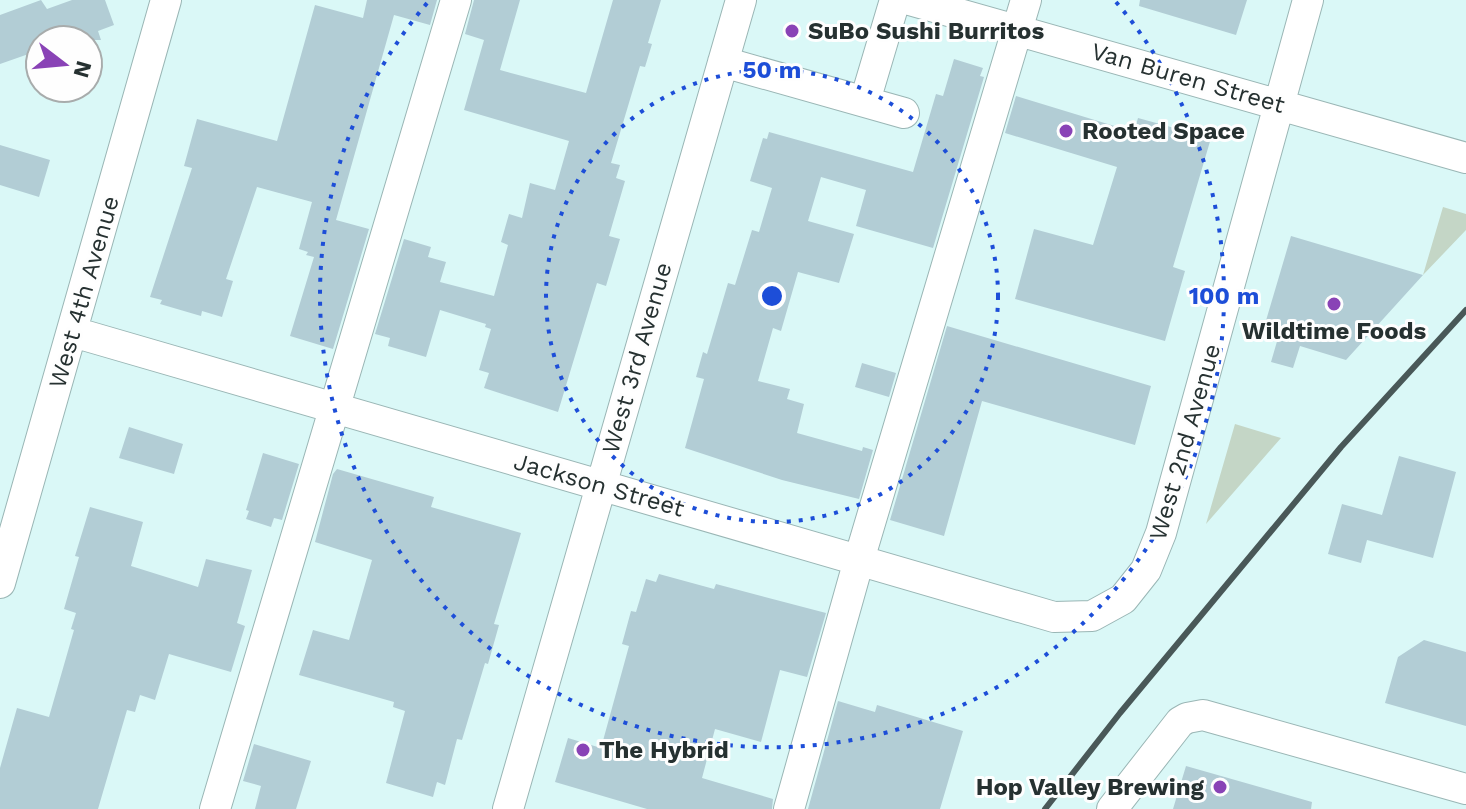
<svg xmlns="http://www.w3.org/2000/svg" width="1466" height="809" font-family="'Work Sans',sans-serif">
<rect width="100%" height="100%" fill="#daf8f7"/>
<path fill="#c4d6c6" d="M1443,207L1466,214V230L1423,275Z
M1235,424L1281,438L1206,524Z"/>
<path fill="#b2cdd5" d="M41,0L47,9L72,0H105L114,25L98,31L101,40H40V50L0,64V15Z
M367,0H437L430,25L394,15L336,220L369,229L333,349L290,336L314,257L306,255L308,252L299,249L312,202L257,187L226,279L233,281L222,317L202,311L201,316L160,304L162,300L150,297L192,168L184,166L197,119L277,141L315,5L363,18Z
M474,0H520L500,70L586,93L613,0H661L648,43L652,44L645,67L640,66L611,163L620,165L616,178L625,181L609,236L620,239L606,286L597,283L558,412L484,388L489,373L479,370L491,329L485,327L486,324L440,310L426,357L388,346L390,338L375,334L404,239L431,247L428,257L446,262L440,282L494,296L508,245L501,242L509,214L522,218L530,183L555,190L569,141L464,110L484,40L465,34Z
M1140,0H1247L1236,35L1139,6Z
M954,59L983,68L980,76L984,77L933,248L856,226L866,190L821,177L808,221L854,234L839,283L798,272L781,331L773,328L758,381L790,389L787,399L804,404L797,433L862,451L863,447L873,450L859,499L782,480L685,448L704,379L696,377L703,352L707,354L728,283L735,285L752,230L759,232L772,188L750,181L763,138L767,139L769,132L913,172L936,94L943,96Z
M1016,96L1134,132L1138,118L1211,138L1173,267L1185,271L1165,341L1015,299L1034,229L1093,245L1117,167L1005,133Z
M0,145L50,160L39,197L0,185Z
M1291,236L1423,275L1346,360L1300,346L1293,368L1271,362L1278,338L1262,334Z
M947,326L1151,386L1135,445L982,401L944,536L890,520Z
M862,363L896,373L889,397L855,387Z
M129,427L183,444L174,474L119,458Z
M263,453L299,464L282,520L274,518L271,527L246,519L249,511L246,510Z
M1399,456L1456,472L1433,558L1367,540L1361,563L1328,554L1342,504L1382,515Z
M337,469L434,497L431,507L521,533L494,624L499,625L488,664L485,663L462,740L457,739L445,785L437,782L433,797L386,783L405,711L393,707L394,702L299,675L313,630L349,640L372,560L315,542L333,474Z
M90,507L143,522L131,566L198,587L206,559L252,570L237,623L245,626L231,672L169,654L155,700L140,695L135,712L127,710L98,809H0V768L17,708L49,717L74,630L71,629L76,613L64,609L79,557L75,556Z
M659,574L714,589L716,584L826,613L807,677L780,670L761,742L715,729L702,778L773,799L772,809H647L555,782L568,738L601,748L629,646L622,644L631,611L636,612L646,579L656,582Z
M1424,640L1466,652V726L1385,703L1398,657Z
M838,701L875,712L877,705L963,731L940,809H808Z
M254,744L311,761L296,809H255L261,786L243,781Z
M1186,766L1312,802L1311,809H1173Z"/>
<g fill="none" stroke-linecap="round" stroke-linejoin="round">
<defs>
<path id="minor" d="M910,0L1466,158
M723,62L904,113
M865,101L895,0
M73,332L1054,617L1092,616L1123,599L1146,570L1161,533L1308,0
M0,583L166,0
M215,809L456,0
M508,809L741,0
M789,809L859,560L1026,0
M1112,809L1180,722L1187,718L1203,715L1466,789"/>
</defs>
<use href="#minor" stroke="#9ab6b5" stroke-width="32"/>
<use href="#minor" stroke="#fff" stroke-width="30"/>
<path stroke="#495858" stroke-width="6" d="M1045,809L1120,713L1341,447L1466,310"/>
</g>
<g fill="none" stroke="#1d4ed8" stroke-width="4" stroke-dasharray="4 8">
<circle cx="772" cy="296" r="226"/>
<path d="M1116 2A452 452 0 1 1 428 2"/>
</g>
<g fill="#8943b6" stroke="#fefefe" stroke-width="3">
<circle cx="792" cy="31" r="8"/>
<circle cx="1066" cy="131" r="8"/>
<circle cx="1334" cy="304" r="8"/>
<circle cx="583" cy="750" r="8"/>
<circle cx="1220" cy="787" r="8"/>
</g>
<g text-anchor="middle" stroke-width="6" stroke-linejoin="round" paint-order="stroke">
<g font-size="24" font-weight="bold" fill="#263131" stroke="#fefefe" text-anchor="start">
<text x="808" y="39">SuBo Sushi Burritos</text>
<text x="1082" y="139">Rooted Space</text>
<text x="1334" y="339" text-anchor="middle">Wildtime Foods</text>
<text x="599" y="758">The Hybrid</text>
<text x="1204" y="795" text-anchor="end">Hop Valley Brewing</text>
</g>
<g font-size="24" fill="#263131" stroke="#fefefe">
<text transform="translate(1188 78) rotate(16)" y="8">Van Buren Street</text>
<text transform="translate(84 292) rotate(-74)" y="8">West 4th Avenue</text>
<text transform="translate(637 358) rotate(-74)" y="8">West 3rd Avenue</text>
<text transform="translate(1185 442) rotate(-74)" y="8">West 2nd Avenue</text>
<text transform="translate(599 485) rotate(16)" y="8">Jackson Street</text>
</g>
</g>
<circle cx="772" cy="296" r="12" fill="#1d4ed8" stroke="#fefefe" stroke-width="4"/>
<g font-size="24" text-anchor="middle" font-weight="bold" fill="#1d4ed8" stroke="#fefefe" stroke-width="6" stroke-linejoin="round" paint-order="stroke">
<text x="772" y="78">50 m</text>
<text x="1224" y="304">100 m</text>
</g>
<g transform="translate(64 64) rotate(106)"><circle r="38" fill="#fefefe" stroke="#a8acac" stroke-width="2"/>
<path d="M0-6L14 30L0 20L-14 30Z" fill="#8943b6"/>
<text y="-12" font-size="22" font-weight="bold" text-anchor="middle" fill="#263131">N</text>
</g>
</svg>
